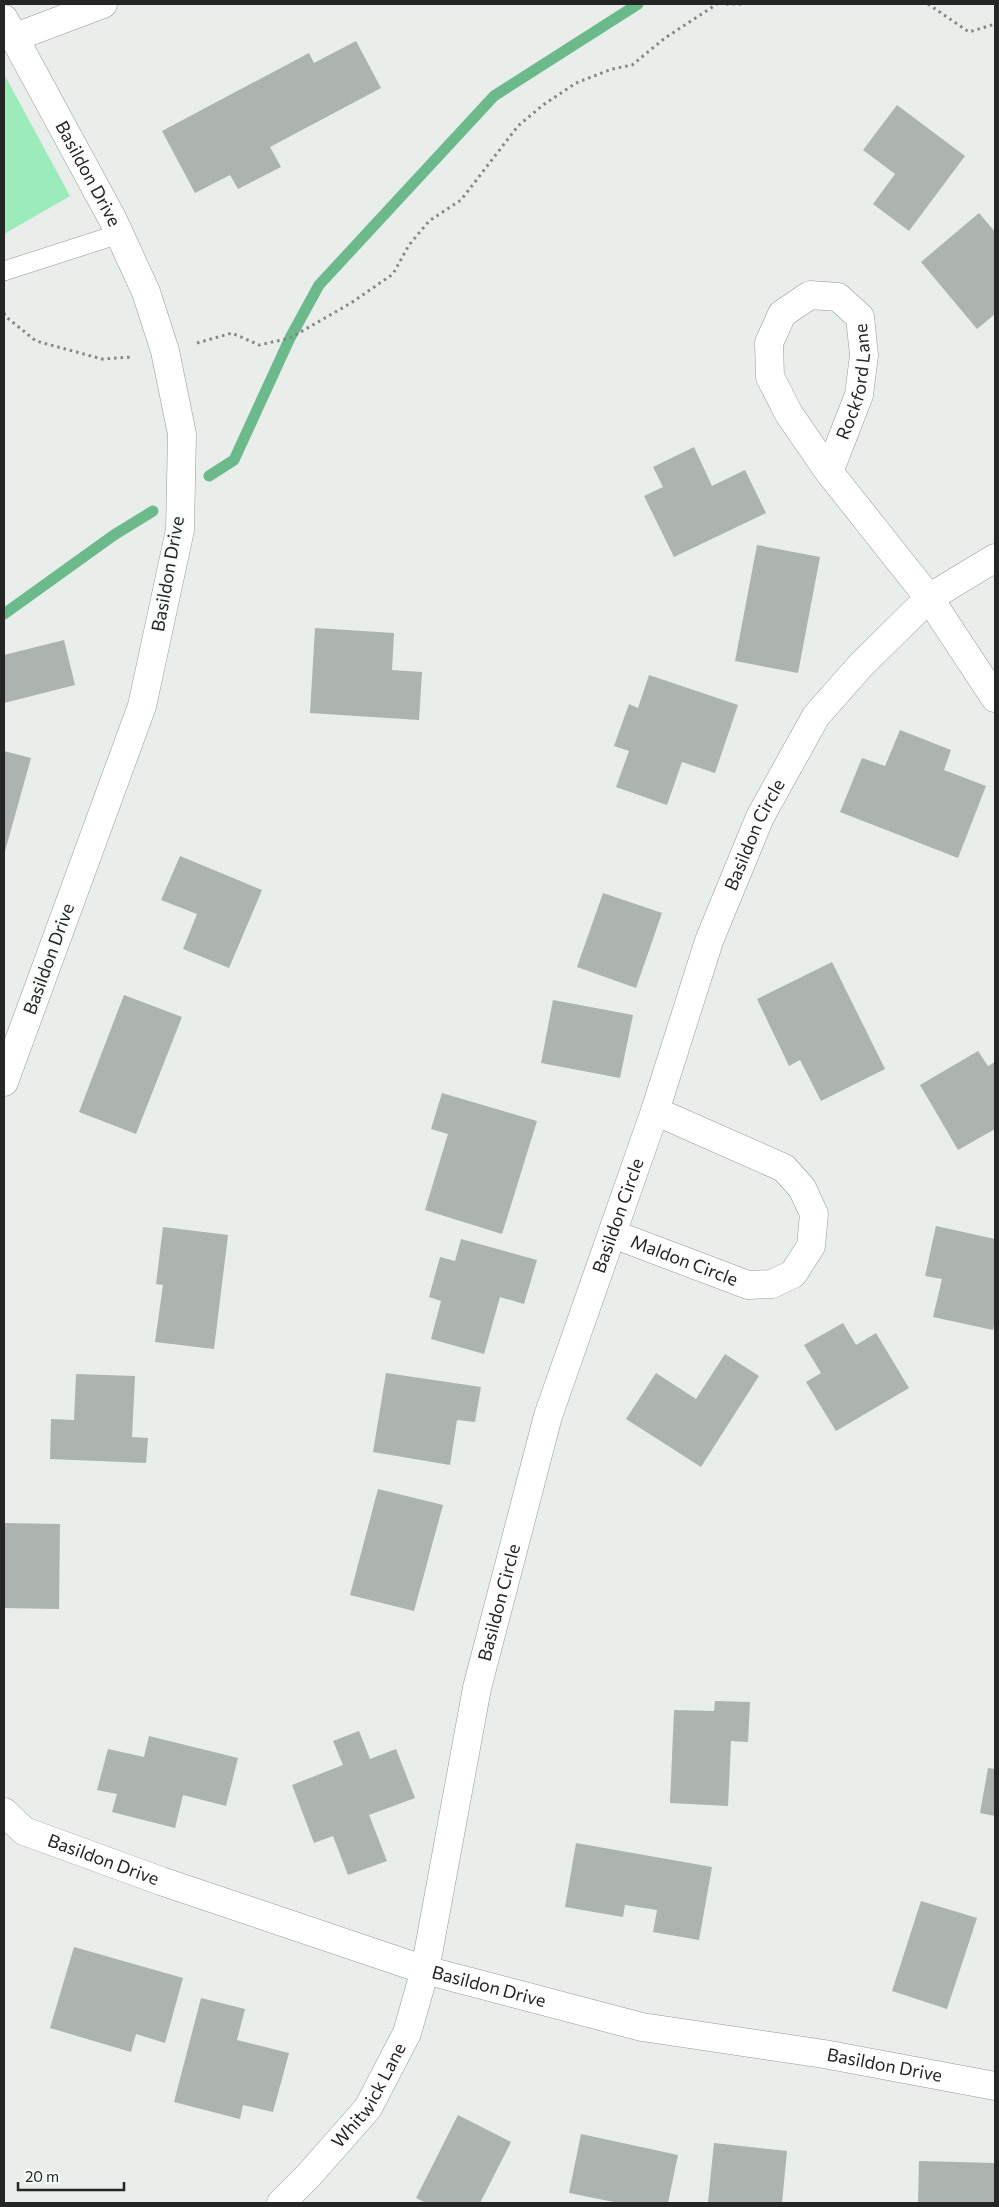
<svg xmlns="http://www.w3.org/2000/svg" width="999" height="2207" font-family="Commissioner,sans-serif">
<rect width="100%" height="100%" fill="#e9eeea"/>
<path fill="#9cebba" d="M4,74L70,196L4,234Z"/>
<g fill="none" stroke-linecap="round" stroke-linejoin="round">
<path stroke="#6cba8b" stroke-width="11" d="M209,476L234,460L290,338L319,285L494,96L638,4
M4,614L114,535L153,511"/>
</g>
<path fill="#adb3af" d="M356,41L381,88L270,147L281,167L238,189L230,175L195,193L162,131L309,53L314,63Z
M897,105L965,156L909,231L873,204L895,174L863,150Z
M979,213L995,232V314L977,329L921,262Z
M694,447L712,486L745,470L766,513L674,557L644,496L663,487L653,467Z
M757,545L820,557L798,673L735,661Z
M315,628L394,633L392,670L422,672L419,720L310,713Z
M64,640L75,685L4,703V655Z
M649,675L738,705L715,773L682,762L667,805L616,787L629,751L614,746L629,704L638,708Z
M900,730L951,750L944,770L986,786L958,858L840,812L862,758L885,766Z
M4,751L31,758L4,855Z
M180,856L262,890L229,968L183,949L197,914L161,900Z
M603,893L662,913L636,988L577,967Z
M832,962L885,1069L821,1101L800,1060L789,1066L757,999Z
M124,995L182,1017L136,1134L79,1112Z
M553,1000L633,1015L620,1078L541,1063Z
M978,1051L988,1066L995,1062V1129L958,1150L920,1085Z
M442,1093L537,1121L502,1234L425,1210L448,1134L431,1129Z
M936,1226L995,1239V1320L993,1330L933,1317L942,1279L925,1276Z
M163,1227L228,1235L214,1349L155,1342L163,1285L156,1284Z
M461,1239L537,1260L524,1304L500,1297L484,1354L431,1339L441,1301L429,1297L440,1257L455,1261Z
M843,1323L856,1345L876,1333L909,1388L836,1431L806,1382L821,1373L804,1345Z
M725,1354L759,1376L701,1467L626,1419L656,1373L696,1399Z
M386,1373L481,1387L475,1422L457,1420L450,1465L373,1452Z
M76,1374L135,1376L132,1437L148,1438L146,1463L50,1459L51,1419L74,1420Z
M378,1489L443,1505L414,1611L350,1595Z
M4,1523L60,1524L59,1609L4,1608Z
M715,1701L750,1702L748,1742L731,1741L728,1806L670,1803L674,1710L714,1711Z
M359,1731L370,1759L396,1749L415,1798L369,1815L387,1861L348,1875L333,1836L314,1843L292,1785L343,1765L333,1741Z
M149,1736L238,1758L226,1806L183,1795L175,1828L112,1812L117,1794L97,1790L108,1749L144,1757Z
M988,1768L995,1769V1816L980,1813Z
M576,1843L712,1867L699,1940L653,1932L657,1910L625,1905L623,1917L565,1907Z
M921,1901L977,1918L947,2009L892,1991Z
M74,1947L183,1978L165,2043L136,2034L131,2052L50,2028Z
M201,1998L245,2009L237,2040L289,2053L273,2112L243,2105L240,2119L174,2102Z
M458,2115L511,2142L480,2203H426L416,2198Z
M581,2134L678,2155L668,2203H619L569,2193Z
M714,2143L787,2151L782,2203L708,2202Z
M919,2161L995,2163V2203H918Z"/>
<g fill="none" stroke-linecap="round" stroke-linejoin="round">
<defs>
<path id="lane" d="M4,271L119,234"/>
<g id="street">
<path id="s1" d="M4,19L113,220L146,292L165,351L182,434L180,530L142,706L4,1082"/>
<path d="M13,38L103,4"/>
<path id="s2" d="M829,472L859,395L864,355L860,317L838,297L810,295L782,314L769,343L770,377L789,414L829,472L929,598L995,698"/>
<path id="s3" d="M613,1234L748,1285L772,1284L793,1274L811,1246L814,1214L802,1188L784,1168L655,1111"/>
<path id="s4" d="M4,1812L24,1831L161,1881L425,1970L642,2027L824,2054L995,2086"/>
<path id="s5" d="M281,2203L309,2175L368,2108L407,2033L425,1970L477,1688L548,1416L655,1111L709,941L760,817L816,716L861,665L929,598L995,558"/>
</g>
</defs>
<use href="#lane" stroke="#959a97" stroke-width="20"/>
<use href="#street" stroke="#959a97" stroke-width="29"/>
<path stroke="#848885" stroke-width="3" stroke-dasharray="2.5 4" stroke-linecap="butt" d="M726,4H743
M928,4L969,32L995,24
M4,313L5,316L36,341L102,359L132,357
M197,343L232,333L259,345L290,338L351,303L393,274L409,245L429,221L461,200L518,126L543,105L576,83L612,69L632,65L665,38L717,4"/>
<use href="#lane" stroke="#fff" stroke-width="19"/>
<use href="#street" stroke="#fff" stroke-width="28"/>
</g>
<g text-anchor="middle" stroke-width="4" stroke-linejoin="round" paint-order="stroke">
<g font-size="18" fill="#242625" stroke="#f6fcf8">
<text dy="6" stroke="none"><textPath href="#s1" startOffset="176">Basildon Drive</textPath></text>
<text dy="6" stroke="none"><textPath href="#s2" startOffset="95">Rockford Lane</textPath></text>
<text transform="translate(168 574) rotate(-80)" y="6">Basildon Drive</text>
<text dy="6" stroke="none"><textPath href="#s5" startOffset="1464">Basildon Circle</textPath></text>
<text transform="translate(49 959) rotate(-70)" y="6">Basildon Drive</text>
<text dy="6" stroke="none"><textPath href="#s5" startOffset="1059">Basildon Circle</textPath></text>
<text dy="6" stroke="none"><textPath href="#s3" startOffset="76">Maldon Circle</textPath></text>
<text dy="6" stroke="none"><textPath href="#s5" startOffset="654">Basildon Circle</textPath></text>
<text dy="6" stroke="none"><textPath href="#s4" startOffset="112">Basildon Drive</textPath></text>
<text dy="6" stroke="none"><textPath href="#s4" startOffset="518">Basildon Drive</textPath></text>
<text dy="6" stroke="none"><textPath href="#s4" startOffset="922">Basildon Drive</textPath></text>
<text dy="6" stroke="none"><textPath href="#s5" startOffset="140">Whitwick Lane</textPath></text>
</g>
</g>
<rect width="999" height="2207" fill="none" stroke="#242625" stroke-width="10"/>
<path d="M18 2182v8h106v-8" fill="none" stroke="#242625" stroke-width="2.5"/>
<text x="25" y="2182" font-size="15" fill="#242625" stroke="#f6fcf8" stroke-width="4" paint-order="stroke">20 m</text>
</svg>
